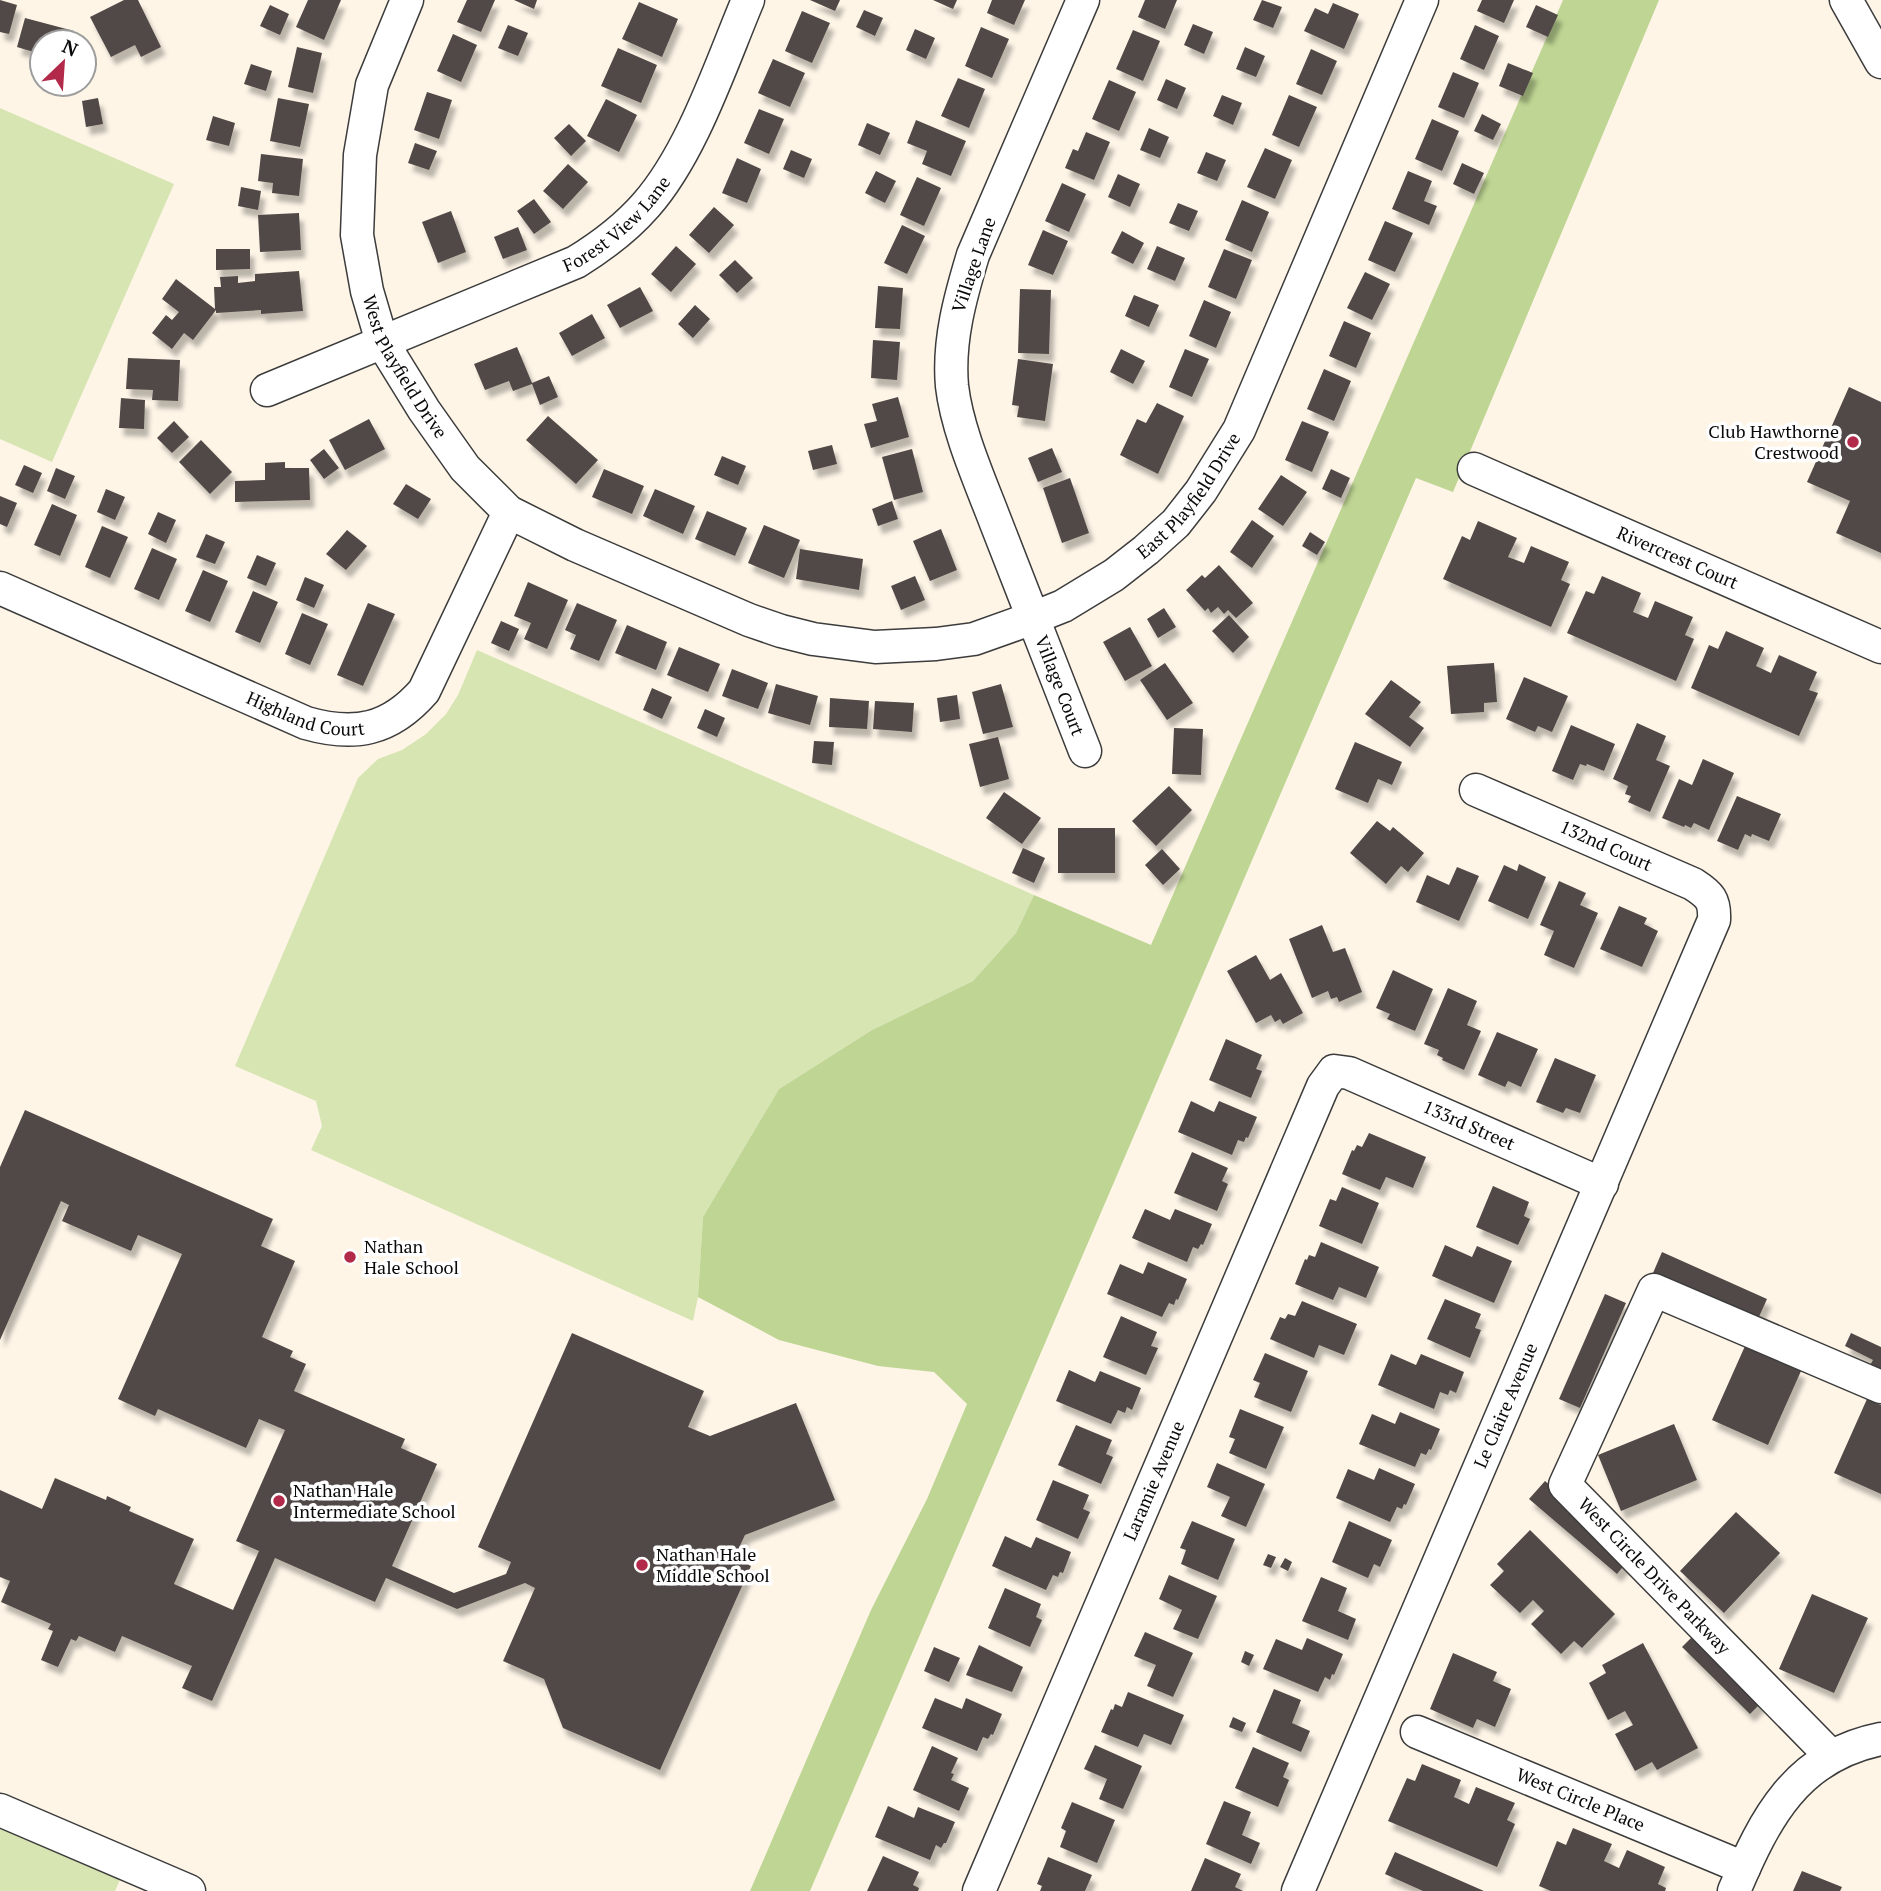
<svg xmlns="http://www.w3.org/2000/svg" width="1881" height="1891" font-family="'PT Serif',serif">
<defs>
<filter id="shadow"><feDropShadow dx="4.5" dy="8" stdDeviation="2" flood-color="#0004"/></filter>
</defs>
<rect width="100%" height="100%" fill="#fef5e7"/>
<path fill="#d7e5b3" d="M0,108L174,184L52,462L0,439Z
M477,650L1034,895L1016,933L973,981L872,1030L779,1089L703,1217L698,1297L693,1321L311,1150L322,1126L316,1101L235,1066L358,778L378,759L402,750L426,734L446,714L458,695Z
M0,1820L123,1873L115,1891H0Z"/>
<path fill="#bed593" d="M1563,0H1659L1453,492L1416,478L810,1891H750L871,1610L927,1499L967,1404L934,1372L878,1366L779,1340L698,1297L703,1217L779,1089L872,1030L973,981L1016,933L1034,895L1151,945Z"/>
<path fill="#514946" filter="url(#shadow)" d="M0,0L17,5L9,34L0,32Z
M124,0H138L161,47L141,57L135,45L111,57L90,17Z
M308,0H341L324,40L296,27Z
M467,0H495L481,32L457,22Z
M514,0H537L534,9Z
M810,0H840L835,11Z
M933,0H957L953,9Z
M992,0H1025L1014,25L987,13Z
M1145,0H1177L1165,29L1138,17Z
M1262,0L1282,7L1273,28L1253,20Z
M1482,0H1514L1504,23L1477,11Z
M639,2L678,19L662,57L622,39Z
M1333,3L1359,14L1344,49L1304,31L1315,8L1328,14Z
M270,5L289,14L280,35L260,26Z
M1536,5L1558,15L1548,37L1526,27Z
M864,10L883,18L875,36L856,27Z
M802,11L830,23L812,63L785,51Z
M25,18L74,31L71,42H42V69L33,67L37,53L17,47Z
M1193,24L1213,32L1204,54L1184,45Z
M508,25L528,33L518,56L498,48Z
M1475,25L1499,36L1484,70L1460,59Z
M981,27L1009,39L992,78L965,66Z
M915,29L935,38L926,59L906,50Z
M1133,30L1160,41L1143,81L1116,69Z
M453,34L477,45L461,82L437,71Z
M297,47L322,53L313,93L288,87Z
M1245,47L1265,56L1256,77L1236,69Z
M618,48L657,65L641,103L601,86Z
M1311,49L1337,61L1322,95L1296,84Z
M773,59L805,73L790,107L758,93Z
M1508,63L1533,73L1523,96L1499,86Z
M251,64L272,71L266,91L244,84Z
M1453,72L1479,83L1464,118L1438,107Z
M958,78L985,89L969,128L941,116Z
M1166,79L1186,88L1177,109L1157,100Z
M1109,80L1136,92L1119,131L1092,119Z
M427,92L452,100L439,139L414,130Z
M1222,95L1242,103L1233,125L1213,116Z
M1289,95L1317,107L1299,147L1272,135Z
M98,98L103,124L86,127L82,101Z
M278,98L309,104L300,147L270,141Z
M606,99L637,115L619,152L587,136Z
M759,109L784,119L769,154L744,143Z
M1482,114L1501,124L1493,140L1474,131Z
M213,116L235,123L229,146L206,140Z
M1432,119L1459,131L1442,171L1415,159Z
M916,120L966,141L951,176L922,164L927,151L907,143Z
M867,123L890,133L880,155L858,145Z
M569,124L586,141L571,156L554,138Z
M1149,128L1169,137L1160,158L1140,150Z
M1086,132L1110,142L1094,180L1065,168L1073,149L1078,151Z
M415,143L437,151L429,170L408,163Z
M1265,148L1292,160L1275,199L1247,187Z
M791,150L812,159L804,178L783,169Z
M1206,152L1226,160L1217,181L1197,173Z
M261,154L303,159L299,196L272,193L273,183L258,181Z
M737,158L761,169L747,203L722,193Z
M1462,163L1484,173L1474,194L1453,184Z
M568,164L588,182L563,209L543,191Z
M876,171L896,181L885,203L865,193Z
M1408,171L1432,181L1424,201L1437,206L1429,225L1392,209Z
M1118,174L1140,184L1130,207L1108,197Z
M917,177L941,188L924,226L900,215Z
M1062,183L1086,194L1069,232L1045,221Z
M241,187L261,191L258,210L238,206Z
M534,199L551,222L534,234L517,211Z
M1242,200L1269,212L1252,252L1225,240Z
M1178,203L1198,211L1189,231L1169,223Z
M714,207L734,225L709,253L689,235Z
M451,211L466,252L438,263L422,222Z
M299,213L301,250L260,252L258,215Z
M1385,221L1413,233L1395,272L1368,260Z
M902,225L925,236L907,274L884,263Z
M518,227L527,250L503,259L494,237Z
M1043,230L1068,241L1053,275L1028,265Z
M1122,231L1144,243L1133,264L1111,253Z
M676,246L696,264L671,292L651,274Z
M1157,246L1185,258L1175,281L1147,269Z
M216,249H250V269L216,270Z
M1224,249L1252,260L1236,299L1208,287Z
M735,260L753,278L737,293L719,275Z
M299,271L303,311L261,314V310L216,313V310L193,340L184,333L172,349L152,333L166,315L172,320L179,312L162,299L176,279L215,309L214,287H221L220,277L238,276V283L255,281V274Z
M1365,272L1390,284L1372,320L1347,308Z
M878,286L903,288L900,329L875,328Z
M640,287L653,311L620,328L607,305Z
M1020,289L1051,290L1049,354L1018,353Z
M1134,295L1159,305L1149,327L1125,316Z
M1204,300L1231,312L1216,348L1189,336Z
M695,305L710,319L693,338L678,324Z
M592,314L605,338L572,356L559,333Z
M1344,321L1371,333L1356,368L1329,356Z
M873,340L900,342L897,380L871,378Z
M517,347L532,383L549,376L558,397L540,405L532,384L513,391L509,381L485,390L474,364Z
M1121,349L1145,361L1133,384L1110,372Z
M1185,349L1209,359L1192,397L1169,387Z
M128,358L180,360L178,401L152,400L153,390L126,389Z
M1018,359L1053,364L1045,421L1017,417L1019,406L1012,405Z
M1324,369L1351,381L1334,421L1307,409Z
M1849,387L1881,402V553L1836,533L1850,501L1807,482Z
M898,397L909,437L871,448L864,424L877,421L872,404Z
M121,398L145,400L144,429L119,428Z
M1157,403L1184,416L1158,474L1120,455L1137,419L1146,423Z
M548,416L598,460L576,484L526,440Z
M369,419L385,449L345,470L329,440Z
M174,421L189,437L172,453L157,438Z
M1302,421L1329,432L1312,472L1285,460Z
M201,440L232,472L210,494L179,462Z
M832,445L837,464L813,470L808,451Z
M1052,448L1062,472L1038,482L1028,458Z
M324,449L339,468L324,479L310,460Z
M912,449L923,492L894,500L882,457Z
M722,456L746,466L738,485L714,475Z
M285,462V468H309L310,500L235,502V481L265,480V463Z
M24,465L42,473L33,493L15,485Z
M56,468L75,476L65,499L47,491Z
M604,469L644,486L632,514L592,497Z
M1331,469L1350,478L1341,498L1322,489Z
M1281,475L1307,492L1283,526L1258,509Z
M1070,478L1089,533L1062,543L1043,488Z
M406,484L431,499L418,519L393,504Z
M106,489L125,497L115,520L97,512Z
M655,489L695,506L683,534L643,516Z
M0,496L17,503L7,527L0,524Z
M892,501L898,519L878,526L872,509Z
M52,504L77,515L60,556L34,545Z
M707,511L747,528L735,556L695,539Z
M158,512L176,520L166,543L148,534Z
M1252,520L1274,536L1252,568L1230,552Z
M1478,521L1517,538L1508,557L1524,563L1531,546L1569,562L1561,580L1570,584L1551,627L1443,579L1462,536L1470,540Z
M764,525L800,540L784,578L748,563Z
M102,526L128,537L110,578L85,567Z
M941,529L957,570L930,581L913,541Z
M347,530L367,546L346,570L326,554Z
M1310,532L1325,542L1317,555L1302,546Z
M206,534L225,542L215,564L196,557Z
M152,548L177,559L159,600L134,589Z
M800,549L863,559L859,590L796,579Z
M257,555L276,563L266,586L247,578Z
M1219,565L1253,603L1236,618L1228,610L1224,614L1218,607L1211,613L1208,608L1205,611L1186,590L1202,575L1205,578Z
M203,570L228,581L210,622L185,611Z
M915,576L925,600L901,610L891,586Z
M1602,576L1641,593L1633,612L1648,618L1655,601L1693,617L1685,635L1694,639L1676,681L1567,633L1586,591L1594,594Z
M305,577L324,585L314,608L296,600Z
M528,582L568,600L547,649L524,639L531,623L514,616Z
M253,591L278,602L260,643L235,632Z
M368,603L395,614L363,686L337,675Z
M577,603L617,620L599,661L570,649L576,635L565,630Z
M1164,608L1176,627L1158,638L1147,619Z
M302,613L328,624L310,665L285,654Z
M1229,615L1249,637L1233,653L1212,631Z
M501,621L519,629L509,651L491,643Z
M627,625L667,642L656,670L615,653Z
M1130,627L1152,666L1125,681L1103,642Z
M1726,631L1764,648L1756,666L1771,673L1779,655L1817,672L1809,690L1818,693L1799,736L1691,688L1709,645L1718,649Z
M679,647L720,664L708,692L667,675Z
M1165,663L1193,703L1167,720L1140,680Z
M1494,663L1497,702L1484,703V712L1451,714L1447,666Z
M732,669L768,683L758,709L722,696Z
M1524,677L1568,696L1552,732L1538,726L1535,732L1506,719Z
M1391,680L1421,702L1409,717L1424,728L1410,747L1365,714Z
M776,684L818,696L810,725L768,713Z
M1001,684L1013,727L983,734L972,692Z
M652,688L672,697L662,719L643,710Z
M957,695L960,719L940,722L937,698Z
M830,698L869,701L867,729L829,727Z
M875,701L914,703L912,732L873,729Z
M705,709L725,718L717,737L697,728Z
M1637,723L1666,736L1656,760L1670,766L1650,812L1628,802L1631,796L1625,794L1628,786L1613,779Z
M1571,725L1615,744L1604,771L1587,764L1586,766L1580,764L1573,780L1552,771Z
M1174,728L1203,729L1201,775L1172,774Z
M998,737L1009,779L980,787L969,744Z
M814,741L834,742L832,765L812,763Z
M1355,742L1402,762L1392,785L1378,779L1368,803L1335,789Z
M1703,759L1734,773L1709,830L1694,823L1691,828L1685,825L1684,827L1662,818L1679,779L1692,785Z
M1169,786L1192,810L1156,846L1132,821Z
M1004,792L1041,818L1022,844L986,818Z
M1737,796L1781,814L1769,841L1752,834L1751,837L1745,834L1738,850L1717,841Z
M1377,821L1390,831L1393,827L1424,853L1408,872L1401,866L1386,884L1350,853Z
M1058,828H1115V873H1058Z
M1023,848L1045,858L1034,883L1012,873Z
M1162,849L1180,869L1163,885L1145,865Z
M1519,864L1546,877L1528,919L1488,901L1504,865L1517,871Z
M1457,867L1479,876L1459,921L1416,902L1427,875L1449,885Z
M1559,881L1586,893L1580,905L1598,913L1574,968L1544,955L1554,931L1540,925Z
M1619,906L1647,918L1644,924L1658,931L1642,967L1600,949Z
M1322,925L1333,952L1345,948L1362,992L1339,1002L1337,997L1331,999L1328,991L1312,998L1289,939Z
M1256,955L1270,980L1281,973L1303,1013L1283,1024L1280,1019L1275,1022L1271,1015L1256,1023L1227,971Z
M1393,970L1433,989L1415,1031L1387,1019L1390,1014L1376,1008Z
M1448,988L1477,1001L1467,1025L1481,1031L1464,1070L1442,1060L1443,1058L1437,1055L1439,1050L1424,1044Z
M1497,1032L1538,1049L1521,1087L1508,1081L1505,1087L1478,1075Z
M1226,1039L1262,1055L1256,1069L1262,1071L1251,1098L1209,1080Z
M1555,1058L1596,1075L1580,1113L1566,1108L1563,1113L1536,1102Z
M1191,1101L1214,1112L1219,1101L1257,1117L1248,1138L1246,1137L1244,1142L1238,1140L1232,1155L1178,1132Z
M25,1110L273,1219L261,1246L295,1261L262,1337L293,1351L290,1357L306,1364L294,1391L405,1439L401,1448L437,1464L392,1566L454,1593L506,1574L511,1562L478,1547L572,1333L704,1391L688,1427L710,1436L796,1403L835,1500L745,1535L734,1558L751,1566L660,1770L563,1728L544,1679L503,1661L535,1588L525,1583L457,1609L386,1578L375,1602L275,1558L212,1701L182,1688L192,1666L122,1636L115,1652L79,1636L76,1641L71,1639L58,1667L41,1660L53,1631L48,1629L51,1624L1,1602L10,1581L0,1577V1490L42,1509L55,1478L106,1500L107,1496L131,1507L129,1511L194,1539L174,1584L233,1610L259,1551L236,1541L285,1430L259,1419L246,1448L158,1409L155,1416L118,1399L182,1254L138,1235L131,1251L62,1221L69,1205L61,1201L0,1340V1167Z
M1369,1133L1426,1157L1413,1188L1386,1177L1380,1190L1342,1174L1352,1150L1354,1151L1357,1145L1362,1147Z
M1192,1152L1228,1168L1222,1181L1228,1184L1217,1211L1174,1193Z
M1493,1186L1529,1202L1524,1216L1530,1219L1518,1245L1476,1227Z
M1342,1187L1379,1203L1362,1244L1319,1226L1330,1199L1336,1201Z
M1145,1209L1170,1220L1175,1209L1212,1224L1203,1245L1201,1244L1198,1249L1193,1247L1187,1262L1132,1238Z
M1321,1242L1379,1267L1366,1298L1339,1287L1333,1300L1295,1284L1305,1259L1307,1260L1309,1255L1315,1257Z
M1445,1245L1472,1257L1477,1246L1512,1261L1494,1303L1432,1276Z
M1662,1252L1767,1299L1758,1319L1653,1273Z
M1148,1262L1187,1279L1178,1300L1176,1299L1174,1305L1169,1303L1162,1317L1107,1294L1120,1264L1143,1274Z
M1605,1294L1626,1303L1580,1408L1559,1399Z
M1445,1299L1481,1314L1475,1328L1481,1330L1470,1358L1427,1339Z
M1302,1301L1357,1324L1344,1355L1319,1345L1314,1358L1270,1339L1280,1317L1285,1319L1288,1314L1295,1316Z
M1121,1316L1157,1332L1151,1346L1158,1348L1146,1375L1103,1357Z
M1851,1333L1881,1347V1372L1869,1367L1873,1360L1845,1346Z
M1745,1346L1801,1371L1768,1445L1712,1420Z
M1265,1353L1308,1371L1291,1412L1254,1397L1260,1383L1253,1380Z
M1391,1354L1416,1365L1421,1354L1464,1372L1456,1393L1450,1390L1448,1395L1440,1392L1434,1409L1378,1385Z
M1069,1370L1095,1382L1100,1371L1141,1388L1132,1410L1127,1407L1125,1413L1118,1410L1111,1424L1056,1401Z
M1867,1399L1881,1405V1494L1834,1473Z
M1240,1409L1284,1427L1266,1469L1229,1453L1235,1439L1229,1437Z
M1400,1412L1440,1429L1431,1450L1429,1449L1426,1455L1421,1453L1415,1467L1359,1444L1372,1414L1395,1424Z
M1674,1424L1697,1480L1621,1511L1598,1455Z
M1076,1425L1112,1440L1106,1454L1113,1457L1101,1484L1058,1465Z
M1217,1463L1265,1484L1246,1527L1221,1516L1230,1497L1207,1487Z
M1379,1468L1415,1484L1406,1505L1404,1504L1402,1509L1397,1507L1390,1522L1336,1498L1348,1469L1374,1480Z
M1053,1480L1089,1495L1083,1509L1090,1512L1078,1539L1036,1520Z
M1545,1481L1632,1556L1617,1574L1529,1499Z
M1736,1512L1780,1553L1724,1613L1680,1571Z
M1192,1521L1235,1539L1218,1580L1181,1564L1186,1550L1180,1548Z
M1349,1521L1392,1540L1380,1567L1374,1564L1368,1578L1332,1562Z
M1530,1530L1615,1614L1582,1648L1574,1641L1561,1654L1531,1624L1544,1611L1533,1600L1520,1613L1490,1585L1504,1571L1497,1564Z
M1005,1536L1031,1548L1036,1537L1071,1552L1063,1573L1060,1572L1058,1577L1053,1575L1046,1590L992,1566Z
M1268,1554L1276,1557L1271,1568L1263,1565Z
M1285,1558L1292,1562L1288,1571L1280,1567Z
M1169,1575L1217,1596L1198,1639L1173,1629L1182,1610L1159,1599Z
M1321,1577L1347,1588L1338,1611L1356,1619L1348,1640L1302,1621Z
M1005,1588L1041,1604L1036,1617L1042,1620L1030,1647L988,1628Z
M1812,1594L1868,1618L1834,1693L1779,1669Z
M1700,1629L1767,1697L1750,1714L1682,1647Z
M1145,1632L1193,1653L1173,1697L1147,1686L1156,1665L1134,1656Z
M1307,1638L1343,1654L1334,1675L1332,1674L1330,1680L1325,1677L1318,1692L1263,1669L1276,1639L1302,1650Z
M1643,1643L1698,1748L1657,1770L1652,1762L1635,1771L1615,1734L1633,1725L1625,1711L1608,1720L1589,1683L1606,1673L1602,1665Z
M979,1645L1023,1667L1012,1692L966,1675Z
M934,1647L960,1658L949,1682L924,1671Z
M1245,1651L1254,1655L1249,1666L1241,1662Z
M1453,1653L1497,1672L1493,1681L1511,1689L1495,1727L1477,1719L1473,1728L1430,1709Z
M1274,1689L1301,1700L1292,1723L1310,1731L1301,1752L1256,1732Z
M1128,1692L1184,1715L1171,1745L1144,1734L1138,1747L1101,1732L1111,1709L1113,1710L1115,1704L1122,1707Z
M935,1698L962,1709L966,1698L1002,1714L993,1735L991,1734L988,1739L983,1737L977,1751L922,1728Z
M1233,1717L1246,1723L1242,1732L1229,1727Z
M1095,1745L1142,1766L1123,1809L1099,1799L1107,1779L1084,1769Z
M932,1746L958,1758L951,1773L954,1774L951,1780L969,1788L959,1811L913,1790Z
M1253,1747L1289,1763L1283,1777L1289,1780L1278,1807L1235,1788Z
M1422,1764L1461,1780L1454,1797L1469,1804L1476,1787L1515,1803L1507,1820L1515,1824L1497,1867L1388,1821L1407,1778L1415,1781Z
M1224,1801L1251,1812L1242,1835L1260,1843L1251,1864L1206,1844Z
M1072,1802L1115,1820L1097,1863L1060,1847L1066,1831L1061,1828Z
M888,1806L914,1818L918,1807L955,1822L946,1843H944L941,1848L936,1845L930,1860L875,1837Z
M1573,1828L1612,1844L1604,1861L1619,1868L1627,1850L1665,1867L1658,1884L1666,1888L1665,1891H1551L1539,1886L1557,1841L1566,1845Z
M1395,1852L1484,1891H1423L1385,1874Z
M883,1856L919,1872L913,1885L919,1888L918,1891H867Z
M1048,1857L1092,1875L1085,1891H1040L1042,1886L1037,1884Z
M1205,1858L1241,1874L1235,1887L1243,1891H1191Z
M1802,1871L1842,1887L1840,1891H1793Z"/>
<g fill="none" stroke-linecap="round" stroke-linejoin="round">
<defs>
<g id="minor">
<path id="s1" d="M407,0L372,85L360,155L357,235L367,291L382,342L424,410L465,468L509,512L575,545L749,620L781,631L813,639L875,647L936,644L974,639L1033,618L1063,606L1114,575L1146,550L1176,523L1201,491L1239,430L1422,0"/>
<path id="s2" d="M1083,0L973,255C960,298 948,341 952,386C957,430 980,481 996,523C1026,599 1055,675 1085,751"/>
<path d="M1846,0L1881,62"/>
<path id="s3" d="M267,390L576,262C602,246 626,228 646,205C692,153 721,64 748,0"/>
<path id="s4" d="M1474,469L1881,647"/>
<path id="s5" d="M0,588L306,723C355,737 390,730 424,691L509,512"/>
<path id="s6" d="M1417,1732L1744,1868"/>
<path d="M1831,1756L1565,1485L1654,1290L1881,1387"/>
<path d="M0,1810L189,1891"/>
<path id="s7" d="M979,1891L1323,1086L1334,1071L1349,1073L1602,1184"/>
<path id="s8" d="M1298,1891L1714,920C1715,900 1710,895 1693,884L1476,790"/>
<path d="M1734,1891C1765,1818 1796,1756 1881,1739"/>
</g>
</defs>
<use href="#minor" stroke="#3c3c3c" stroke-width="35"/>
<use href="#minor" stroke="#fff" stroke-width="32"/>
</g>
<g fill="#b22949" stroke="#fff" stroke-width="2.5">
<circle cx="1853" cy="442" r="7"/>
<circle cx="350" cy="1257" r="7"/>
<circle cx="279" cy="1501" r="7"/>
<circle cx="642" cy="1565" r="7"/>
</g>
<g text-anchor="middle" stroke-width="7" stroke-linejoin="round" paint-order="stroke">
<g font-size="18" fill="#090909" stroke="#fff">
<text dy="6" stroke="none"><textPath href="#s3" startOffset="390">Forest View Lane</textPath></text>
<text transform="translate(974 265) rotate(-71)" y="6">Village Lane</text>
<text dy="6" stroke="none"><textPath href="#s1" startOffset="385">West Playfield Drive</textPath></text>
<text dy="6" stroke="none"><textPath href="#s1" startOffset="1323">East Playfield Drive</textPath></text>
<text dy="6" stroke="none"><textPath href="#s4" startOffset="222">Rivercrest Court</textPath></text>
<text dy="6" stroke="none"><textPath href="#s2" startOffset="730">Village Court</textPath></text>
<text dy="6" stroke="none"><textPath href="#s5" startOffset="332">Highland Court</textPath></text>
<text transform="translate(1606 846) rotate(24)" y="6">132nd Court</text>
<text dy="6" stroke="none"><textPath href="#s7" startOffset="1040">133rd Street</textPath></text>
<text dy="6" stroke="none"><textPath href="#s8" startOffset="528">Le Claire Avenue</textPath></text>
<text dy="6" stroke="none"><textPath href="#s7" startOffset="446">Laramie Avenue</textPath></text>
<text transform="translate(1654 1576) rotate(46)" y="6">West Circle Drive Parkway</text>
<text dy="6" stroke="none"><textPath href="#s6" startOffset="177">West Circle Place</textPath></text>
</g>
<g font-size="18" fill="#090909" stroke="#fff" text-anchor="start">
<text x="1839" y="438" text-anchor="end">Club Hawthorne<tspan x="1839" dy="21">Crestwood</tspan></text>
<text x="364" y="1253">Nathan<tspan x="364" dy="21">Hale School</tspan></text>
<text x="293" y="1497">Nathan Hale<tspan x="293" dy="21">Intermediate School</tspan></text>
<text x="656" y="1561">Nathan Hale<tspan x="656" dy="21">Middle School</tspan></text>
</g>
</g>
<g transform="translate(63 63) rotate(25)"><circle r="33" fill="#ffffff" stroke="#9d9d9d" stroke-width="2"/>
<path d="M0-5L12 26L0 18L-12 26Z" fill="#b22949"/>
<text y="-10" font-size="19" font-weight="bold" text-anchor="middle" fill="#090909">N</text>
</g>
</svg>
